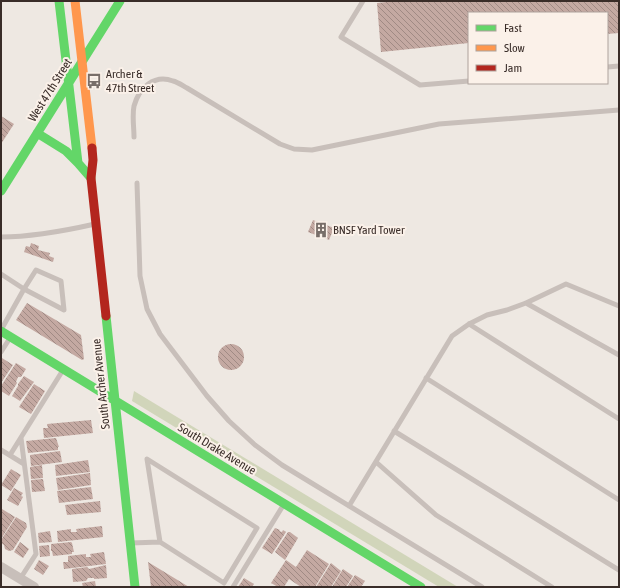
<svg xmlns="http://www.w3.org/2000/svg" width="620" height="588" font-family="'Asap Condensed',sans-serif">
<defs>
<pattern id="building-back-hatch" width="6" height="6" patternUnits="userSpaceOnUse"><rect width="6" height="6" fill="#c4a9a2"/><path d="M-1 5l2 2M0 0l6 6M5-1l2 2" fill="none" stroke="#a08a84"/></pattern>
</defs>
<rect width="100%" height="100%" fill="#eee8e2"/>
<path fill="#d1d5ba" d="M134,391L458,587H439L132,401Z"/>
<path fill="url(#building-back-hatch)" d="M395,1H619V33L607,34V13H469V43L381,52L377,3Z
M1,116L14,124L1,144Z
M313,220L334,228L329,240L308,232Z
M31,243L39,246L38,250L50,253L49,256L54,258L53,262L24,252L26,246L30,247Z
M27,303L81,335L84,359L82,360L16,320Z
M218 357a13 13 0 1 1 26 0a13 13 0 1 1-26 0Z
M2,358L13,365L1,383V360Z
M16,363L26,369L21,377H18L16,382L17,383L9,396L1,391V386Z
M24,376L34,382L20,401L12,396L18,386V384Z
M34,384L45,391L31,414L19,407Z
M91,420L93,433L44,438L43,428H48L47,424Z
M56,438L59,447H58V450L28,453L26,441Z
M60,451L62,462L31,466L30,455Z
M88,460L90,472L56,476L55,465Z
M42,465L43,478L31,479L30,467Z
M11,469L21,475L11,491L1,485Z
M90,473L91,485L58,490L56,478Z
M43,479L45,491L32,492L31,480Z
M91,487L93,499L59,503L57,491Z
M14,488L23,493L21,496L23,497L18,506L7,500Z
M100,501L101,512L67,515L65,505Z
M2,509L15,517L1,539V510Z
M16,517L26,523L27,527L13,550L9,551L5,549L4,545L1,543V540Z
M102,526L103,537L58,542L57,531L71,529V532H77L76,529Z
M275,528L280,530L279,531L282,532L283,530L286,532L272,554L262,548Z
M50,531L52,542L39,543L38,533Z
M288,532H290L298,538L285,560L275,552Z
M20,542L29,549L23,558L14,552Z
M71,542L72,543L74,552H72V554L53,556L52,551H51V544Z
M49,545L50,556L40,557L39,546Z
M307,550L329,564L315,587H301L289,579L284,587H278L271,583L286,560L296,567Z
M104,552L106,564L64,569L63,562H68V556L86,554V557H91L90,554Z
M39,560L49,566L43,575L34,569Z
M148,562L189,587H151Z
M331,563L341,571L331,587H316Z
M106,565L107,578L94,579V578H88L86,581L73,582L72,569L87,567L89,569Z
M343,569L353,576L346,587H332Z
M355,575L365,581L361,587H347Z
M244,578L254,584L252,587H238Z
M95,581L96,587H83L82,583Z"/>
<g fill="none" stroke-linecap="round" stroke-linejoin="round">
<path stroke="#c8bfba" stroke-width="5" d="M363,1L341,37L420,85L469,81
M607,67L619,66
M134,137C134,127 132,116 134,106C139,88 154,74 173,81C178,82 183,86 187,88L280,144L294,149L312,150L439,124L619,110
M137,183L140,276L147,309L160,334L207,396L229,421L255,445L282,465L482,587
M1,237C33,237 64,231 95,224
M36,270L61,281L64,310L24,289Z
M1,274L24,289L1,330
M526,303L619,355
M469,324L619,419
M1,352L10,338
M426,378L619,500
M394,431L619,570
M1,450L24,464
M10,455L63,370
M376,462L436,515L552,587
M349,506L452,336L469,324L487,315L507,310L526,303L566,284L619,306
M131,543L160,542L147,459L257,528L224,583L160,542
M20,579L36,554L21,438
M233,587L284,504"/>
<path stroke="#c8bfba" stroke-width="10" d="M1,567L34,587"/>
<path stroke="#63d668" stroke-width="9" d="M59,1L78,163L91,178
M37,133L66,151L78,163
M1,191L120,1
M106,316L135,587
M1,331L421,587"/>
<path stroke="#ff974d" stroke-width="9" d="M75,1L92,148"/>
<path stroke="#b3261e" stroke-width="9" d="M92,148L93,160L91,178L106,316"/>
</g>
<defs>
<symbol id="bus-bare" viewBox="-9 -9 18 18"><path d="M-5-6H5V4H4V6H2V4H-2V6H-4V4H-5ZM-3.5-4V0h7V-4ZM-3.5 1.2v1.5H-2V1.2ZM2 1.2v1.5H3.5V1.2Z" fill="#786e69" stroke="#fbf1e9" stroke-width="2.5" paint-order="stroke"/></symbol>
<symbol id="building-bare" viewBox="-9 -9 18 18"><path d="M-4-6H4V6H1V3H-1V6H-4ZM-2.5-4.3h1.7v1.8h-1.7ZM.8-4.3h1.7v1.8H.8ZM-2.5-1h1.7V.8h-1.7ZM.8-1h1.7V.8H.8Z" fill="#786e69" stroke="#fbf1e9" stroke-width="2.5" paint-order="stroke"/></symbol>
</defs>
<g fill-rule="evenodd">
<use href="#bus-bare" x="83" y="70" width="22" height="22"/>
<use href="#building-bare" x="310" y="219" width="22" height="22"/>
</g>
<g text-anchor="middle" stroke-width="4" stroke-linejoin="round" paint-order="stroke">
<g font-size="12" fill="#392c28" stroke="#fbf1e9" text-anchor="start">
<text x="106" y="78">Archer &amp;<tspan x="106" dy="14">47th Street</tspan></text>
<text x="333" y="234">BNSF Yard Tower</text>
</g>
<g font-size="12" fill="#392c28" stroke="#fbf1e9">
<text transform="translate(50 90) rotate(-58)" y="4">West 47th Street</text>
<text transform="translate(101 384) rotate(-96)" y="4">South Archer Avenue</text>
<text transform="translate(217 449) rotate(31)" y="4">South Drake Avenue</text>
</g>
</g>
<rect width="620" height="588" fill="none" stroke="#392c28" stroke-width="4"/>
<rect x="468" y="12" width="140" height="72" fill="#fbf1e9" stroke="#ada29c"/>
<rect x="476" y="25" width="20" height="6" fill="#63d668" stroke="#ada29c"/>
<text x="504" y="32" font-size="12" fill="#392c28">Fast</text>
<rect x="476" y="45" width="20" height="6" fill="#ff974d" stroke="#ada29c"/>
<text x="504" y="52" font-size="12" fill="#392c28">Slow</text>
<rect x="476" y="65" width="20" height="6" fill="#b3261e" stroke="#ada29c"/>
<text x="504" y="72" font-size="12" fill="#392c28">Jam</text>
</svg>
